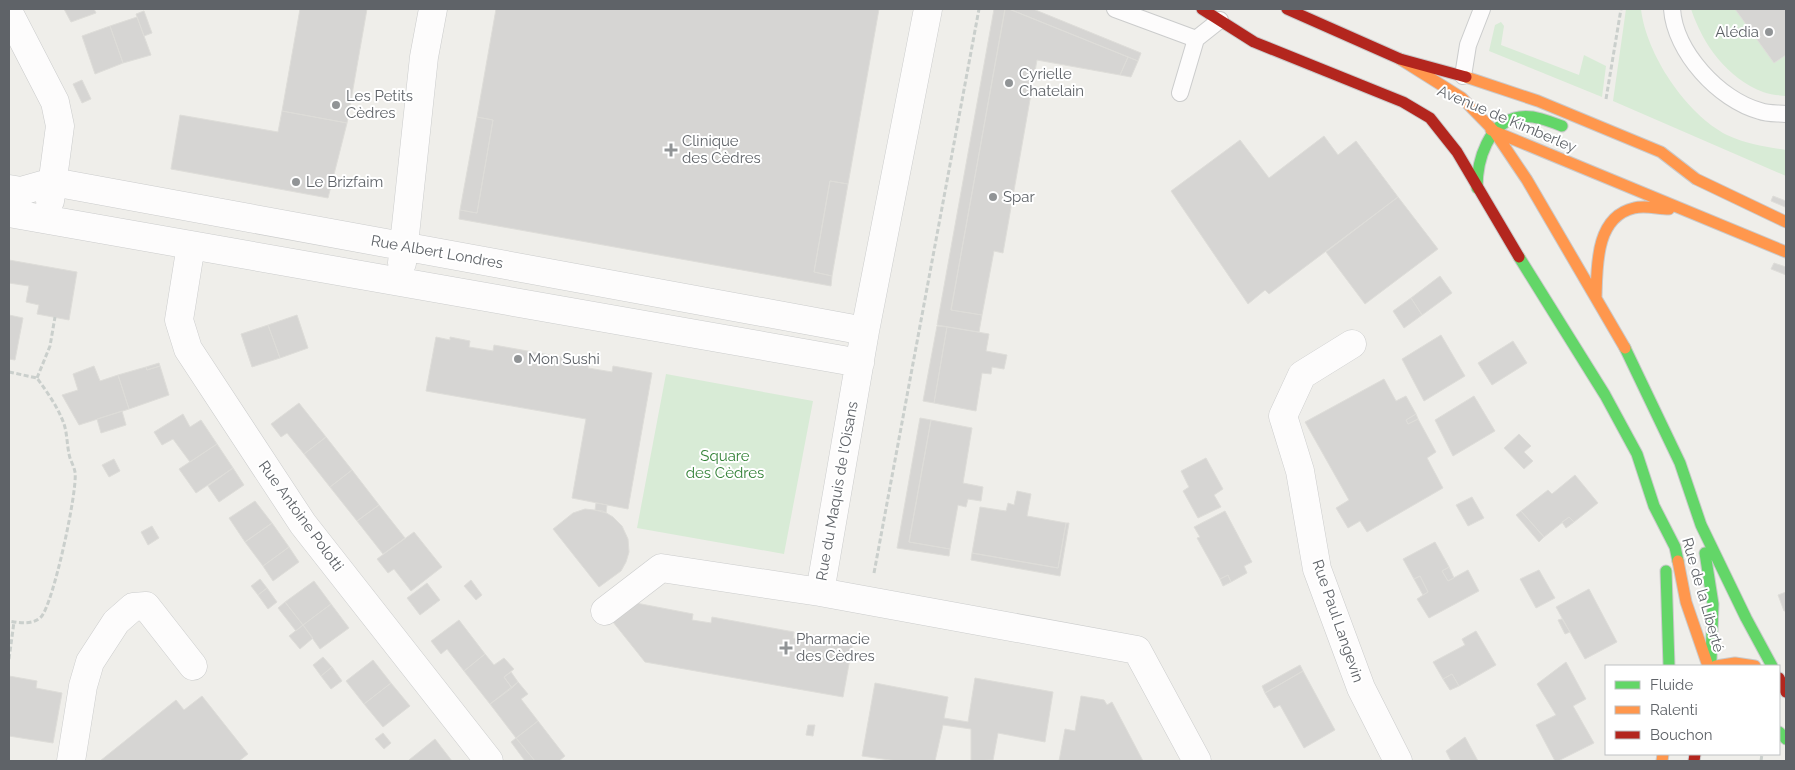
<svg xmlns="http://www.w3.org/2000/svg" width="1795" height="770" font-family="Raleway,sans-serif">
<rect width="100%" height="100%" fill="#efeeea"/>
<path fill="#d8ebd6" d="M1626,9H1641C1646,54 1686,114 1727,135C1746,144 1766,147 1786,150V176L1613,101Z
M1691,9H1735L1774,63L1786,55V96C1779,95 1770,95 1763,92C1727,78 1703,45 1691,9Z
M1501,22L1504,26L1501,45L1579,75L1584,55L1606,66L1602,97L1489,51L1495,25Z
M666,374L813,401L784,554L637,528Z"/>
<path fill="#d6d5d3" stroke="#deddd9" d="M64,9H94L96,13L71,22Z
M300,9H367L347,123L282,111Z
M496,9H879L848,184L830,181L814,272L832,276L831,286L459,219L460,210L477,213L493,120L477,117Z
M994,9H1005L951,310L982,315L979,332L937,325Z
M1005,9H1009L1128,57L1120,75L1037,60L1003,253L994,251L982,315L951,310Z
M1009,9H1033L1141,53L1138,61Z
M1735,9H1786V55L1774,63Z
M144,11L152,33L144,36L136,14Z
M137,17L151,55L123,63L110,26Z
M110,26L123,63L95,74L82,36Z
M1128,57L1138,61L1131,77L1120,75Z
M82,80L91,99L82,103L73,84Z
M282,111L347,123L328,198L171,169L180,115L278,132Z
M477,117L493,120L477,213L460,210Z
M1324,136L1338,155L1356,141L1398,197L1269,294L1265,290L1248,304L1171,191L1240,140L1269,178Z
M830,181L848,184L832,276L814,272Z
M1773,196L1786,201L1785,207L1771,201Z
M1398,197L1438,249L1365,304L1326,252Z
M9,260L77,272L69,320L37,314L39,305L26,302L29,286L9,283Z
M1774,263L1786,267V275L1771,269Z
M1440,276L1452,293L1422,315L1411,298Z
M1411,298L1422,315L1404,328L1393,311Z
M9,315L23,318L15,360L9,359Z
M297,315L308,348L280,358L268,325Z
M268,325L280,358L252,367L241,334Z
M937,326L947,327L934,403L923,401Z
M947,327L989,334L986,351L1007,355L1004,369L992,367L991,374L982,373L976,411L934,403Z
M1441,335L1465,376L1424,401L1402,359Z
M436,337L450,340V337L470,341L469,347L493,351L494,345L589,362L588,368L612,372L613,366L652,373L628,509L572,498L586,419L426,391Z
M1513,341L1527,363L1492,385L1478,363Z
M159,363L160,366L147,370L146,367Z
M94,366L100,381L118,375L129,409L79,425L62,395L78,390L73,374Z
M160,366L169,395L129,409L118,375L146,367L147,370Z
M1384,379L1396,401L1406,396L1416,414L1406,420L1408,424L1418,419L1436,452L1427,458L1443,488L1367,532L1360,521L1348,528L1336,508L1349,500L1305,422Z
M1474,396L1495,431L1453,456L1435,420Z
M299,403L326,437L304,454L287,433L281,437L271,424Z
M122,411L126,425L101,433L97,419Z
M183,414L190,427L201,420L217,444L190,462L173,439L162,445L154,432Z
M1416,414L1418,419L1408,424L1406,420Z
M920,418L931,420L909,542L950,549L949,556L897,548Z
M931,420L972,428L963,483L983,487L981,501L968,499L966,507L958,505L950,549L909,542Z
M1519,434L1531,446L1524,452L1533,461L1524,469L1504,448Z
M326,437L352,470L330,487L304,454Z
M217,444L233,468L196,493L179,469Z
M1206,458L1223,489L1214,495L1221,507L1198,518L1183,491L1189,487L1181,471Z
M114,459L120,471L109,477L102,465Z
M233,468L244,485L219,502L208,486Z
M352,470L379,505L357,521L330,487Z
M1575,475L1598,503L1574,522L1569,517L1544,537L1521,511L1548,490L1552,494Z
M1017,491L1031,494L1027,516L1066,523L1058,568L972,553L980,507L1006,511L1008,503L1014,505Z
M1472,497L1484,518L1468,526L1456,505Z
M255,501L272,523L245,542L229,518Z
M596,503L607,505L606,513L595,510Z
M379,505L405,538L383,554L357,521Z
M585,509L603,511L613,517L622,526L628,539L629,552L626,562L621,571L599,587L553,529L573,513Z
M1225,511L1252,562L1244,566L1247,573L1231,582L1228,575L1220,579L1197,538L1200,537L1194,527Z
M1521,511L1544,537L1539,542L1516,515Z
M1569,517L1574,522L1566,528L1562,522Z
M272,523L289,547L263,566L245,542Z
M1066,523H1069L1060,576L971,560L972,553L1058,568Z
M152,526L159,538L148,545L141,532Z
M414,532L442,567L411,591L394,569L388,573L377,559Z
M1435,542L1449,567L1442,571L1448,581L1468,570L1479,591L1429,618L1417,599L1428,592L1420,576L1414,579L1403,559Z
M289,547L299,562L273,581L263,566Z
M1449,567L1454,578L1448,581L1442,571Z
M1539,570L1555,598L1536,608L1520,579Z
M1228,575L1231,582L1223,586L1220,579Z
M1420,576L1428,592L1423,595L1414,579Z
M260,579L267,588L258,595L251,586Z
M471,580L482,595L476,600L464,586Z
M314,581L331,604L303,625L285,602Z
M427,583L440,600L420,615L407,598Z
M267,588L277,602L268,609L258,595Z
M1589,589L1617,642L1585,659L1556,607Z
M1786,592V611H1784L1778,595Z
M285,602L303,625L296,631L278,608Z
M636,603L693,614L692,620L711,623L712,617L794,632L793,638L812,641L813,635L853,642L843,697L645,662L613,622Z
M331,604L349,628L320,649L303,625Z
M1562,619L1570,632L1565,634L1558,620Z
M459,620L485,654L464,671L447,649L441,654L431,641Z
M303,625L313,638L300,649L289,636Z
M1476,631L1496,665L1459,686L1452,674L1443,679L1433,662L1465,645L1462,639Z
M485,654L494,665L504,658L514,669L504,677L512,688L490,704L464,671Z
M323,657L332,667L321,676L313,665Z
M373,660L391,683L364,704L346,681Z
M1566,662L1586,699L1573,706L1594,743L1558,761H1555L1536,725L1556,715L1537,684Z
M1300,665L1303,671L1265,693L1262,686Z
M332,667L342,681L331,689L321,676Z
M1303,671L1335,730L1304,748L1280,705L1274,708L1265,693Z
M511,672L518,682L512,688L504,677Z
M1452,674L1459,686L1450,690L1443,679Z
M9,676L37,681L36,688L62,693L53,743L9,736Z
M975,678L1053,692L1045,742L998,733L993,760L971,761V729L943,725L935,761H897L862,756L875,683L948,697L944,718L968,722Z
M518,682L528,694L521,699L538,721L516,738L490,704Z
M391,683L410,706L383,727L364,704Z
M202,696L248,754L239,761H100L176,700L184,710Z
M1081,696L1104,700L1107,705L1112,702L1143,761H1059L1065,729L1075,731Z
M538,721L565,756L559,761H535L516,738Z
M808,725H815L813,736L806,735Z
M383,733L391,743L384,749L375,739Z
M1465,737L1478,761H1451L1446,751Z
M516,738L535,761H525L511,742Z
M435,739L452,761H410L409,760Z"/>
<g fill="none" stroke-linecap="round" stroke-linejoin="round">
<defs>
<path id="lane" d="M1115,9L1196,39
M1672,9C1675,52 1719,100 1760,111C1768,114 1778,113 1786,114
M1463,76L1468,45L1482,9
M1180,93L1196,39L1220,20"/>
<path id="street" d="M928,9L865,331L820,592L1137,650L1197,761
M9,13L55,102L60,126L50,201
M9,189L21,191L53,182L865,331
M9,213L860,363
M191,245L179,320L188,349L303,524L489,761
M402,263L424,57L433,9
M1352,344L1302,375L1283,416L1300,471L1317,569L1361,688L1398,761
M605,611L661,568L820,592
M71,761L83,686L90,662L116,622L133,607L146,606L193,666"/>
<path id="fast" d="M1477,188C1477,160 1488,122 1520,117C1534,115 1549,121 1562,126
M1519,257L1605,395L1637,454L1654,506L1675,547L1678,561
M1625,348L1680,463L1701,525L1746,618L1772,666
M1705,553L1713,604L1711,660
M1666,571L1669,666
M1779,732L1786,739"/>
<path id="slow" d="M1400,59L1462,98L1494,131L1527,180L1625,348
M1466,77L1538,101L1661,152L1696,179L1786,222
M1491,130L1786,252
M1596,298C1597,267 1595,217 1634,208C1645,205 1658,209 1669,209
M1678,561L1686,602L1708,666
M1716,666L1735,663L1755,666
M1662,761L1663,754"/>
<path id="jam" d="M1202,9L1254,42L1403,102L1430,118L1457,152L1519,257
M1287,9L1400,59L1466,77
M1779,678L1786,692
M1694,761L1695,754"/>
</defs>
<use href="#lane" stroke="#cbcccc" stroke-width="18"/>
<use href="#street" stroke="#cbcccc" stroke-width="29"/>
<use href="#fast" stroke="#cacacb" stroke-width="13"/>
<use href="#slow" stroke="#cacacb" stroke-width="13"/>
<use href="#jam" stroke="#cacacb" stroke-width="13"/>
<path stroke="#cacfcc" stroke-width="3" stroke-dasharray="5 2.5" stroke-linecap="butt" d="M1606,99L1621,9
M9,372L37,378C47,392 58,407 64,424C67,433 67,444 69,454C70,460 74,466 75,472C78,490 53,605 41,617C33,625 20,623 9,621
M37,378L50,346L55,317
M874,573L979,9
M9,659L14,622
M1761,761L1762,754"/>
<use href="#lane" stroke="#fdfcfc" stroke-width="16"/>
<use href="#street" stroke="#fdfcfc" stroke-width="28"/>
<use href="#fast" stroke="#63d668" stroke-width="11"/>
<use href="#slow" stroke="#ff974d" stroke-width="11"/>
<use href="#jam" stroke="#b3261e" stroke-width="11"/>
</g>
<g fill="#919496" stroke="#fff" stroke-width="2">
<circle cx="1769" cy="32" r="5"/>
<circle cx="1009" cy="83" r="5"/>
<circle cx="336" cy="105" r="5"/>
<path d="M668.5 142.5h5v5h5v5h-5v5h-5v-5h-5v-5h5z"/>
<circle cx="296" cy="182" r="5"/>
<circle cx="993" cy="197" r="5"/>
<circle cx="518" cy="359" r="5"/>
<path d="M783.5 640.5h5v5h5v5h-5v5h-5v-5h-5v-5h5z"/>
</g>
<g text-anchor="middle" stroke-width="4" stroke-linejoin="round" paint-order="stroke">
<g font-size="15" fill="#5f6368" stroke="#fff" text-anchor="start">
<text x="1759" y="37" text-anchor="end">Alédia</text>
<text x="1019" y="79">Cyrielle<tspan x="1019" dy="17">Chatelain</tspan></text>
<text x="346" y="101">Les Petits<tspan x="346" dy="17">Cèdres</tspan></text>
<text x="682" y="146">Clinique<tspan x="682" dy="17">des Cèdres</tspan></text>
<text x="306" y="187">Le Brizfaim</text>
<text x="1003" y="202">Spar</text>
<text x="528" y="364">Mon Sushi</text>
<text x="796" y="644">Pharmacie<tspan x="796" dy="17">des Cèdres</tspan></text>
</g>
<g font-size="15" fill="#5f6368" stroke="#fff">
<text transform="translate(1507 119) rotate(23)" y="5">Avenue de Kimberley</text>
<text transform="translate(437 252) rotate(10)" y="5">Rue Albert Londres</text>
<text transform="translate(837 491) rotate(-80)" y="5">Rue du Maquis de l'Oisans</text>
<text transform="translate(301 516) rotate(54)" y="5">Rue Antoine Polotti</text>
<text transform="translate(1703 595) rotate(74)" y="5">Rue de la Liberté</text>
<text transform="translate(1338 621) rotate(71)" y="5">Rue Paul Langevin</text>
</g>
<g font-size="15" fill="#348238" stroke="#fff">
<text x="725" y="461">Square<tspan x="725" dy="17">des Cèdres</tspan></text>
</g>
</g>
<rect width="1795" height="770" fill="none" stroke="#5f6368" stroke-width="20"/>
<rect x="1605" y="665" width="175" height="90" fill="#ffffff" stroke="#bfc1c3"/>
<rect x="1615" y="681" width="25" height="8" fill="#63d668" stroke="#bfc1c3"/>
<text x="1650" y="690" font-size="15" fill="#5f6368">Fluide</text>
<rect x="1615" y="706" width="25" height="8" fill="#ff974d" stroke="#bfc1c3"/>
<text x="1650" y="715" font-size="15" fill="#5f6368">Ralenti</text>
<rect x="1615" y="731" width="25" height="8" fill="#b3261e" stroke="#bfc1c3"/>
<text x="1650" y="740" font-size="15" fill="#5f6368">Bouchon</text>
</svg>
